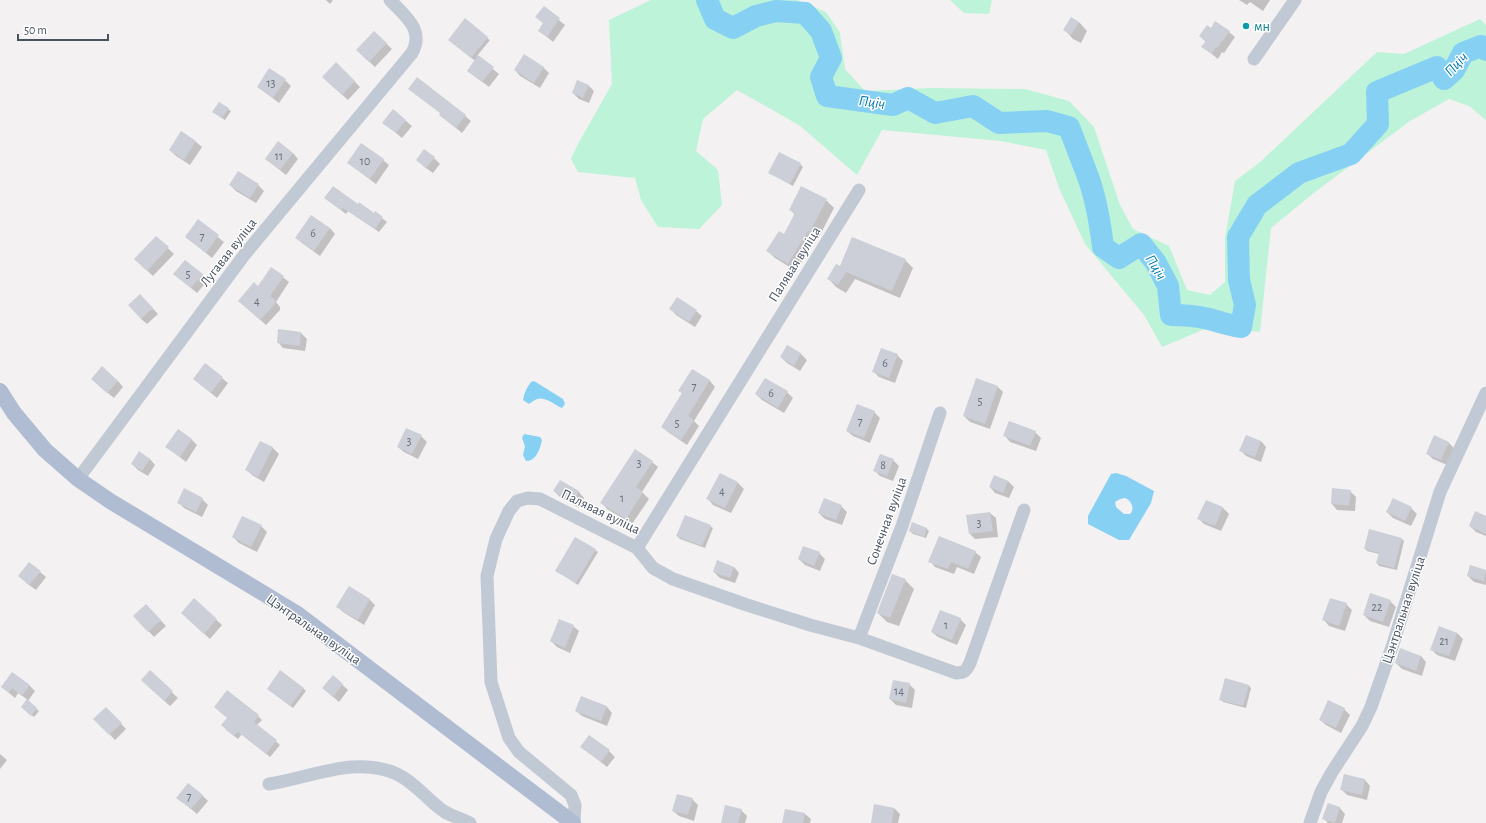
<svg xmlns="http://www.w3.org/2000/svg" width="1486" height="823" font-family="'Alegreya Sans',sans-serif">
<rect width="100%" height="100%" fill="#f3f1f1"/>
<path fill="#bdf3d8" d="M651,0H797L826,12L840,33L845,69L865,91L931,88L1025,89L1069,101L1094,127L1120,205L1133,229L1169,246L1187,290L1210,295L1225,282V238L1235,181L1259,163L1377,52L1404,54L1480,19L1486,25V120L1469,106L1449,99L1410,121L1315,192L1271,228L1260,332L1212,326L1162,347L1144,315L1085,244L1059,188L1046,150L1001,141L882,130L857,175L799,125L737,90L703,119L696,151L718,170L722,205L699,229L658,227L641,200L635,178L578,172L571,159L578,144L612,84L609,20Z
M950,0H992L989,14L964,13Z"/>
<path fill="#86d0f4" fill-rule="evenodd" d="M534,381L563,399L565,404L562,408C555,405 545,396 537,399C534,400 532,402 529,404L523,400C524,393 527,387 531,382Z
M524,434L540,437L542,440C540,448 537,461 526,461L523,455L525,446L522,438Z
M1116,473L1126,476L1154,491L1151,503L1129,540H1119L1088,524V516L1111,474ZM1125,498C1132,501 1135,509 1130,514H1124L1116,507L1115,502L1120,499Z"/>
<path fill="#0003" d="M326,0H333L330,4Z
M1239,0H1270L1263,11L1250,2L1247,5Z
M544,8L565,25L553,42L540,31L544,24L537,17Z
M1079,22L1087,31L1081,43L1073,39L1065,30Z
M1211,29L1229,32L1235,37L1224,53L1222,52L1218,59L1203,47L1206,42L1200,36Z
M374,32L392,49L375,67L363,56Z
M487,38L490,40L477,56L499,74L489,87L468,71L475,61L452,42Z
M543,67L549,73L540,88L520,76L515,70Z
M285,80L291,86L279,103L258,87Z
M354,81L360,87L348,100L329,83Z
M588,85L594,91L589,103L579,99L573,93Z
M228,109L231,111L225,120L216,114Z
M393,110L412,126L402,138L384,123Z
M440,115L465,116L471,121L462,133Z
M182,132L196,142L202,147L190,165L176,156L170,150Z
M293,153L298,159L286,175L266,159Z
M434,158L440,164L433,173L423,166Z
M383,160L389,165L376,184L348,163Z
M800,164L803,167L793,186L770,173Z
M230,185H258L264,191L256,203L236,191Z
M325,198L358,205L374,214L375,213L387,222L379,232L348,211L346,214Z
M826,200L834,208L818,239L816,238L796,271L775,258L767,250L784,235L795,215L790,209Z
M198,221L224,242L212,258L186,237Z
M330,228L335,234L320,256L302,243L297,238Z
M156,237L174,254L153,276L141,265Z
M905,260L913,268L900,298L855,279L846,293L836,287L828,278L840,268Z
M271,268L289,282L276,302L280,307V310L266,325L239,301L258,287Z
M174,274H202L208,280L197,293Z
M146,301L158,314L147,324L141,319Z
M671,309L696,311L702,316L695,327L676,315Z
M279,330L301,333L307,339L305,351L283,348L278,342Z
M788,346L801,354L807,360L800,371L787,363L781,357Z
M897,355L903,361L895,383L879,377L873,371Z
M205,364L228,383L217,398L194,379Z
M693,370L710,381L715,387L694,421L699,426L687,445L668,432L662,427L683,394L680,391Z
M118,381L123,387L114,398L98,385Z
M998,387L1003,392L990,429L970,422L964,416Z
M787,392L793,398L784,413L762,400L756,394Z
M874,412L880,418L870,443L853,436L847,431Z
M1035,432L1041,438L1036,451L1010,442L1005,436Z
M421,436L427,442L418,459L404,452L398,447Z
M191,439L197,445L186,462L167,447Z
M1261,441L1266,447L1261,462L1246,456L1240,450Z
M260,442L273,448L279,454L264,482L252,475L246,469Z
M1449,443L1454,448L1447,465L1433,459L1427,453Z
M150,459L155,465L148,476L138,470L132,464Z
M893,460L899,466L893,481L880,476L875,471Z
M652,462L658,467L642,492L649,499L632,524L607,509L602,503Z
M720,474L738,483L744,489L731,513L713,505L708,499Z
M994,476L1008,481L1014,487L1009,498L995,493L990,487Z
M560,481L579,492L584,498L579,508L560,497L554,491Z
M1350,491L1356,497L1355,511L1337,510L1332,504Z
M202,499L208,505L202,517L184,508L178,502Z
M1206,501L1223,508L1229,514L1221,531L1204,524L1198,518Z
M841,506L847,512L842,525L825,519L819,513Z
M1411,508L1417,514L1411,526L1393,518L1387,512Z
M990,513L996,518L998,537L975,539L970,534Z
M1486,517V536L1476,532L1470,526Z
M261,526L267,532L257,552L239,543L233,537Z
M710,526L713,528L705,548L680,539L677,536Z
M926,528L929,531L926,538L913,534L910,531Z
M1402,539L1404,541L1397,570L1379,566L1377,563L1379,554L1367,551L1365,548Z
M595,550L598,552L578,585L557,571Z
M975,552L981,557L974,574L957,567L954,574L935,567L930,561Z
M819,553L825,559L820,571L805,565L799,559Z
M734,567L739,573L735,583L720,578L714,572Z
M1471,567L1486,572V585L1474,582L1468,576Z
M40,572L46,577L36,590L25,582Z
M905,580L914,589L899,626L887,622L878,613Z
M349,587L370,600L375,605L364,625L343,612L337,606Z
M194,600L222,625L210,639L188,619Z
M1390,601L1396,607L1389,627L1370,621L1364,615Z
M1346,604L1352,610L1345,631L1329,626L1324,620Z
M146,605L166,626L154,637L134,616Z
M960,619L966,625L957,645L938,637L932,632Z
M573,626L579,631L570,653L557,647L551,641Z
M1439,627L1457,633L1463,639L1455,661L1437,655L1431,649Z
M1421,656L1426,662L1422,676L1402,669L1396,663Z
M150,672L178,698L170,706L148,686Z
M333,676L348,690L339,702L323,688Z
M1226,679L1249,686L1251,688L1246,708L1223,702L1220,699Z
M909,684L915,690L912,708L896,705L890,699Z
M29,685L35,691L28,701L39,711L34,717L25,710L28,700L18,693L15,698L2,687Z
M303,688L306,691L293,708L271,691Z
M582,697L607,707L612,713L607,726L582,716L576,711Z
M106,708L126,729L115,740L95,719Z
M1344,709L1350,715L1341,733L1326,725L1320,720Z
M258,716L262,720L257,725L280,745L270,757L242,734L238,739L225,729Z
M582,747L609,751L615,757L607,767Z
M0,754L7,760L0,769Z
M1365,780L1370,786L1367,800L1347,795L1342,790Z
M202,795L208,801L197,814L178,798Z
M692,799L698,805L694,821L679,816L673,811Z
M1328,804L1340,808L1345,814L1342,823H1328L1323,818Z
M894,808L900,814L898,823H872Z
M741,810L747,816L745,823H722Z
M786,810L805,814L811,819L810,823H783Z"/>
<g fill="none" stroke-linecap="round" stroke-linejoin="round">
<path stroke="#86d0f4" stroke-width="22" d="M707,0L715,19L733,28L756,16L776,11L805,13L821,31L831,58L821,77L827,96L893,105L908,98L935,113L973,106L999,123L1047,121L1069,127C1075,143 1081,158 1087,174C1096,197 1100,222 1103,247L1119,258L1141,244L1156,263L1168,286L1171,315C1184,315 1197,316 1209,319C1220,322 1229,325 1241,327L1245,305L1239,280L1238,237L1257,205L1299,173L1351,154L1378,124L1377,92L1437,67L1444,79L1454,70L1463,53L1481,46L1486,50"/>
</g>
<path fill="#cccfd7" d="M544,6L560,18L547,37L538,31L543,23L535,17Z
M1071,17L1079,22L1071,35L1063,30Z
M465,18L488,37L471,58L448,40Z
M1215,21L1230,31L1217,48L1216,47L1212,54L1201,47L1206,41L1199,36L1207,25L1211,28Z
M374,31L387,43L369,62L356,50Z
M524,54L544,67L534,83L514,70Z
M478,55L494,67L482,82L467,71Z
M336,62L355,81L342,95L322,77Z
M269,68L286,79L273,98L257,87Z
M417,77L466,115L456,128L439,115L440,113L408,89Z
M577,80L589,85L583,98L572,93Z
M219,102L229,108L222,118L212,112Z
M393,109L406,120L396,133L382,123Z
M181,131L196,141L184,160L169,150Z
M278,141L293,153L280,170L265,159Z
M361,143L384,159L370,179L347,163Z
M424,149L435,157L426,168L416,160Z
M779,152L801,163L790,184L768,173Z
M238,171L259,184L250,198L229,185Z
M333,186L358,204L359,202L374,213L375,211L383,217L375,229L343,208L341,210L324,198Z
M801,186L827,199L810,232L808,231L788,264L766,251L779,231L784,234L795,213L789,210Z
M311,215L330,228L314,251L295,238Z
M198,219L219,235L206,253L185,237Z
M156,236L169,247L147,271L134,259Z
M852,237L906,259L892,291L846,272L838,285L827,279L836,264L840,266Z
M185,260L203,274L191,288L173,274Z
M271,267L284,276L270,296L275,300V304L260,320L238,301L254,282L258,286Z
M140,294L153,308L141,319L128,305Z
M677,297L697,310L689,322L669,309Z
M278,329L301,332L300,346L277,343Z
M787,345L801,353L794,366L780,357Z
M881,348L898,354L889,378L872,372Z
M205,363L223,377L211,393L193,379Z
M102,366L118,381L107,393L91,379Z
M692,369L710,380L688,416L694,420L681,440L661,427L682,393L678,391Z
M765,378L788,391L778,408L755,394Z
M976,378L998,386L985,424L963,416Z
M857,404L875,411L864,438L846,431Z
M1009,421L1036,431L1030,446L1003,436Z
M406,428L422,435L412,454L397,447Z
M178,429L192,439L180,457L165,447Z
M1246,435L1261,441L1255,457L1239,451Z
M1434,435L1449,442L1441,460L1426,454Z
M260,441L273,447L258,477L245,470Z
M635,449L653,461L636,487L643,492L626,519L600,503Z
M139,451L150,459L142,471L131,464Z
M880,454L894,459L887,476L873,471Z
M720,473L738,482L725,508L706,499Z
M994,475L1008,481L1003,493L989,487Z
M560,480L579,491L573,503L553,491Z
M184,488L203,498L196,512L177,503Z
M1332,488L1351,490L1349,506L1331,504Z
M824,498L842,505L836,520L818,513Z
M1393,498L1412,507L1405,521L1386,512Z
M1206,500L1223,507L1215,526L1197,519Z
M1475,511L1486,516V534L1469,526Z
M990,512L993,531L969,534L966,515Z
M685,515L711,525L702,546L676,536Z
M242,516L262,525L251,547L232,537Z
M912,522L927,528L924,537L909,531Z
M1369,529L1402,538L1394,568L1376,563L1379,553L1364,549Z
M939,536L976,551L968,569L951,562L948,569L928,562Z
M575,537L596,549L576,583L555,571Z
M803,546L820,552L814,566L798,559Z
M717,560L734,567L730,578L713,572Z
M29,562L41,571L29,585L18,576Z
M1470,565L1486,570L1484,581L1467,576Z
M892,574L906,579L890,618L877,613Z
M349,586L370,599L358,620L336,607Z
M1370,593L1391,600L1383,622L1363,615Z
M194,598L217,619L204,634L181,613Z
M1330,598L1347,603L1339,626L1322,620Z
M146,604L161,620L148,632L133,616Z
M940,610L961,618L952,640L931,632Z
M559,619L574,625L565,648L550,641Z
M1439,626L1457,633L1449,656L1430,650Z
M1400,648L1421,656L1416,671L1395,663Z
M150,670L173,691L164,701L141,680Z
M280,670L304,688L290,706L267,689Z
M12,672L30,685L22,696L12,688L9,693L1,687Z
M333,675L343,684L333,697L322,688Z
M1225,678L1249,685L1243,706L1219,700Z
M893,680L910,683L906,703L889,699Z
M227,690L259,715L254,722L277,740L266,754L238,732L234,736L221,725L227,718L214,707Z
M581,696L607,706L601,721L575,711Z
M27,699L37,708L31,716L21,707Z
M1328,700L1345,708L1336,728L1319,720Z
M106,707L122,723L109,735L93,719Z
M589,735L610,750L601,762L580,747Z
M1344,774L1365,779L1362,795L1340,790Z
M188,783L203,795L191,809L176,798Z
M677,794L693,798L688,815L672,811Z
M1328,803L1340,807L1335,823L1322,819Z
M874,804L894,808L892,823H871Z
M725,805L742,809L738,823H721Z
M785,809L805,813L803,823H782Z"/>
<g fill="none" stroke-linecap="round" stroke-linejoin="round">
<path stroke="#c1c9d4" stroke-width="13" d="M1254,59L1295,0
M78,479L245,254L412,53C425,30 405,16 390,0
M637,548L653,568L673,579L747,605L810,625L859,638L956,673C964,673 966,671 970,663L1024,510
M859,638L902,526L940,413
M269,784C310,778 356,755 397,774C416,783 428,801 445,812C452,816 462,819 470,823
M574,823L575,805L571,795L519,752L509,738L491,682L487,576L496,539L509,511L517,501L528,498L540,499L637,548L859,190
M1310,823L1321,792L1332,772L1362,726L1371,707L1393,644L1440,492L1486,393"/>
<path stroke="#afbcd2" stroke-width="16" d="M0,391L14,413L45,450L78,479L110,501L296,613L573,823"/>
</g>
<circle fill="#0f9aa8" stroke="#fff" stroke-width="1.5" cx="1246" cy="26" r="4"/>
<g text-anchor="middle" stroke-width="3" stroke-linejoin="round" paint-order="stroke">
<g font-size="12" fill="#68707e">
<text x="271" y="87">13</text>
<text x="279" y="160">11</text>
<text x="365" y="165">10</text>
<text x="313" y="237">6</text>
<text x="202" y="240">7</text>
<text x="188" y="278">5</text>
<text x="257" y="305">4</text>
<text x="885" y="367">6</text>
<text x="694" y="390">7</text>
<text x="771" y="397">6</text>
<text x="980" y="405">5</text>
<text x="860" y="425">7</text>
<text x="677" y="427">5</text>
<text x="409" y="445">3</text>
<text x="639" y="467">3</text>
<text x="883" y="469">8</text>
<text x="722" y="495">4</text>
<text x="622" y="502">1</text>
<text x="979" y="527">3</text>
<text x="1377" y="611">22</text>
<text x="946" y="629">1</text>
<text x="1444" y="645">21</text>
<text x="899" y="695">14</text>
<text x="189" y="800">7</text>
</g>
<g font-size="14" fill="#0d838f" stroke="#fff" text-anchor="start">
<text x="1254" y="31">мн</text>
</g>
<g font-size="14" fill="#475160" stroke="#fff">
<text transform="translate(228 252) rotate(-52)" y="5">Лугавая вуліца</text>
<text transform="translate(794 264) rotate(-58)" y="5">Палявая вуліца</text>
<text transform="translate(601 511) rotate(26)" y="5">Палявая вуліца</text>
<text transform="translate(886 521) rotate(-70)" y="5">Сонечная вуліца</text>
<text transform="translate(1403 610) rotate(-72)" y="5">Цэнтральная вуліца</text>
<text transform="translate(314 629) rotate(35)" y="5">Цэнтральная вуліца</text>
</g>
<g font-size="15" font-style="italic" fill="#0179b2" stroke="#fff">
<text transform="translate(1456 64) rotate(-46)" y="5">Пціч</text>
<text transform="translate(872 102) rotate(8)" y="5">Пціч</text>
<text transform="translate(1156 267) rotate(59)" y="5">Пціч</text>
</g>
</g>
<path d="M18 34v6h90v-6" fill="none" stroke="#475160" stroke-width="2"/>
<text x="24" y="34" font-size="12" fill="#475160" stroke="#ffffff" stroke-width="3" paint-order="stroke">50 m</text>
</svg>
